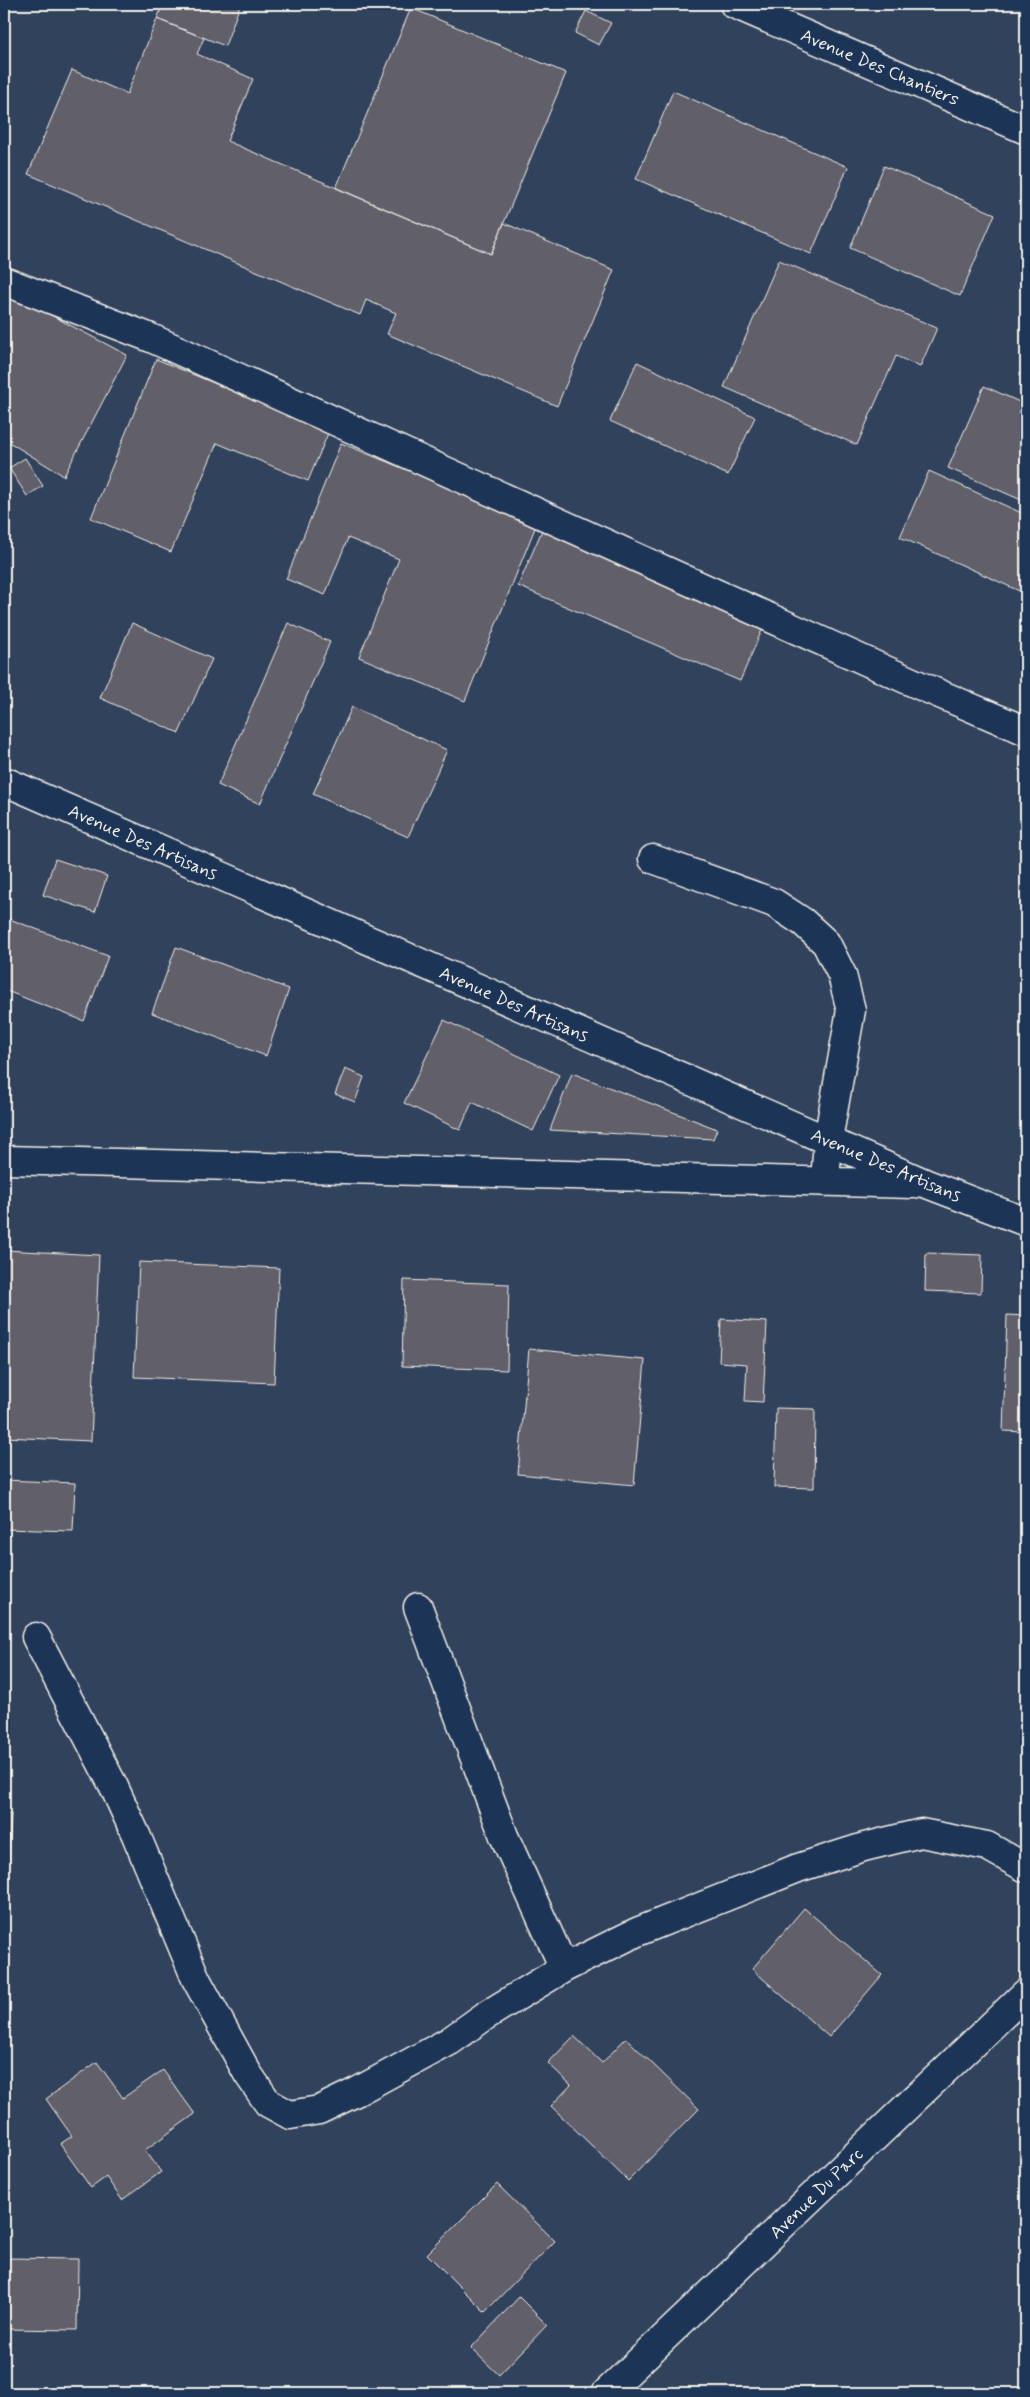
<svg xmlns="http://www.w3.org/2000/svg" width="1030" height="2397" font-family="Mynerve,sans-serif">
<rect width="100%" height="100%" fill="#31425d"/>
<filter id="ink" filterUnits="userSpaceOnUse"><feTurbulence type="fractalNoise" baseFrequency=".02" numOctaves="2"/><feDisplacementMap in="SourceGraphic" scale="10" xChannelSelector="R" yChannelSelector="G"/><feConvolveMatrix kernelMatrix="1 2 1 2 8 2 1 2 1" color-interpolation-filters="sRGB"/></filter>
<g filter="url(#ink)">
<path fill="#605f6b" stroke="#f4f1e8" d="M163,4H237L240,5L225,46L157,19Z
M411,8L566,73L491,254L336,188Z
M586,11L611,23L599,45L575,33Z
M157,19L204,38L197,54L253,79L227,141L491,254L504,223L614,270L557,406L387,334L396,313L366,300L360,315L28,174L72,70L127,94Z
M673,91L848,167L811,254L636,179Z
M884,166L995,214L960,296L850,248Z
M779,260L937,328L920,367L896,356L857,445L724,387Z
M5,291L127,355L64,476L4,439Z
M156,359L329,431L308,481L217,443L171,552L91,518Z
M637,362L755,417L728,475L610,421Z
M984,386L1026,405V502L948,468Z
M341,443L537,523L465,701L359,657L399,559L348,538L325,595L286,579Z
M25,458L43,486L27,496L9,468Z
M929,471L1026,515V594L900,537Z
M543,528L765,623L740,681L518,586Z
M132,623L212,659L179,733L100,698Z
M288,623L330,642L260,804L218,785Z
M352,707L447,750L408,837L313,794Z
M55,859L107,876L95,912L43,895Z
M4,917L108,956L84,1021L4,990Z
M176,947L289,989L266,1056L152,1013Z
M444,1020L559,1075L533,1131L472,1102L460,1130L404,1103Z
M345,1069L364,1077L355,1102L335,1094Z
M572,1073L717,1129L713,1139L550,1130Z
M4,1250L99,1255L91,1441L4,1437Z
M926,1253L982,1255L981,1293L925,1291Z
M139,1262L279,1268L274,1383L134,1377Z
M404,1280L509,1284L507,1370L402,1366Z
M1007,1315L1026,1316V1432L1003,1431Z
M721,1319L767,1322L763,1402L745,1401L747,1364L719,1362Z
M529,1349L645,1360L634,1485L518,1474Z
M776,1408L815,1409L814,1488L774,1487Z
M4,1480L75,1483L73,1531L4,1529Z
M4,1814H11L8,1876H4Z
M804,1908L882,1975L829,2037L752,1969Z
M574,2036L602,2063L626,2038L699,2109L628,2181L551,2106L571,2085L548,2063Z
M97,2062L123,2098L163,2070L195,2114L145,2150L161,2172L122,2200L106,2177L91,2188L60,2144L72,2136L46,2099Z
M497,2184L555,2241L485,2312L427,2254Z
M4,2258L78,2259L77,2330L4,2329Z
M519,2297L547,2325L499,2375L471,2348Z"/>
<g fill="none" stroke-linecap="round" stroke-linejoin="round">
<defs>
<path id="minor" d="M734,4L1026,130
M4,281L151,338L921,686L1026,731
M4,781L927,1184L1026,1222
M653,859L774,903L803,922L826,943L842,975L851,1010L828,1140L825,1182
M4,1160L913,1184
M418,1607L504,1836L564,1968
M36,1637L114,1787L136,1835L196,1979L248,2074L268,2103L290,2115L319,2110L358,2091L450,2041L485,2016L564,1968L637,1932L798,1868L864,1847L921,1833L987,1846L1026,1868
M606,2393L1026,1993"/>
</defs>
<use href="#minor" stroke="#f4f1e8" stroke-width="31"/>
<use href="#minor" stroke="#1d3557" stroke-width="28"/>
</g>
</g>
<g text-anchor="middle" stroke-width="5" stroke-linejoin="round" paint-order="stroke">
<g font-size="18" fill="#f4f1e8" stroke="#1d3557">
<text transform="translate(880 67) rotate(23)" y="6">Avenue Des Chantiers</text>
<text transform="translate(143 842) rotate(24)" y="6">Avenue Des Artisans</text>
<text transform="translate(514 1004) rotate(24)" y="6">Avenue Des Artisans</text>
<text transform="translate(886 1165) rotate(23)" y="6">Avenue Des Artisans</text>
<text transform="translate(816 2193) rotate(-44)" y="6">Avenue Du Parc</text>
</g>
</g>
<rect width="1030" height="2397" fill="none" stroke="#1d3557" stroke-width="20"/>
<rect x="10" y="10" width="1010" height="2377" fill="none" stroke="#f4f1e8" stroke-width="2" filter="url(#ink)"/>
</svg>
